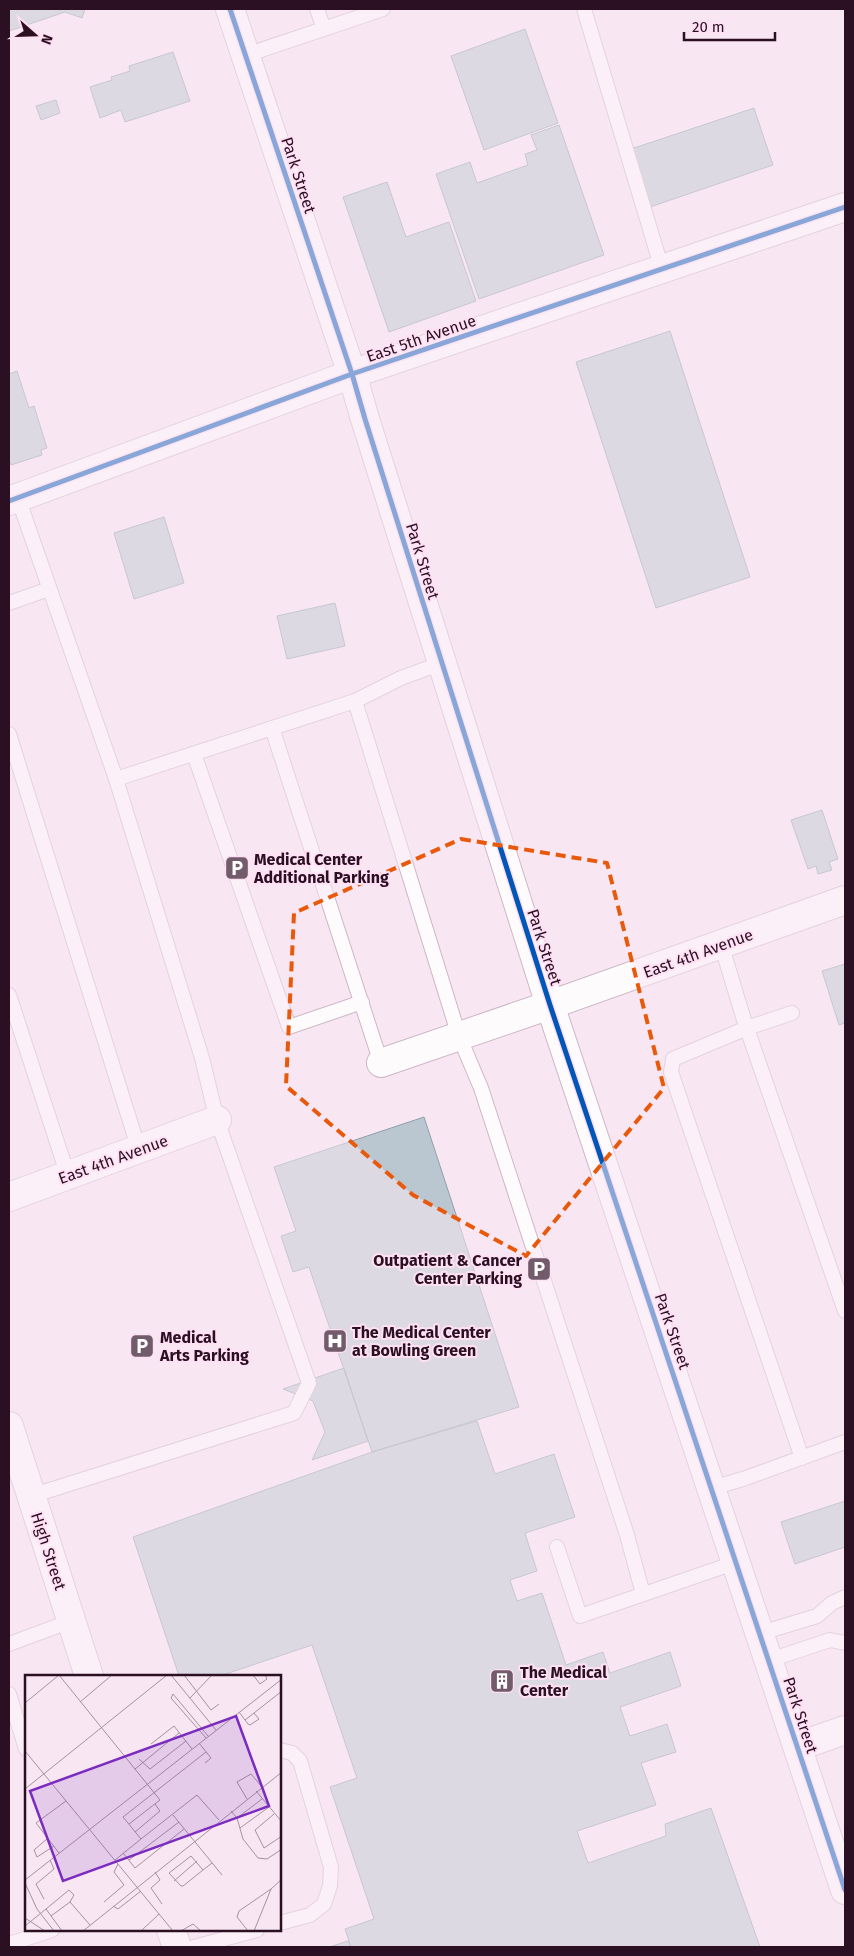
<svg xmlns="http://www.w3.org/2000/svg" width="854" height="1956" font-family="'Fira Sans',sans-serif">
<rect width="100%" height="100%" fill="#f8e7f2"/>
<path fill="#bac7d1" stroke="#8da0aa" d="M9,9H85L82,18L65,12L9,31Z
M525,29L558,123L484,150L451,56Z
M173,52L190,101L125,122L121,110L100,118L90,87L112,80L111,77L130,71L129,66Z
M56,100L60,113L41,120L36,106Z
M754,108L773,165L650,207L631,149Z
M559,125L604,255L479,299L436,174L470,162L477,183L528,165L525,154L537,150L531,135Z
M387,182L406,237L449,222L476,301L389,332L343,197Z
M670,331L750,577L656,608L576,362Z
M17,371L29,408L34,406L47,448L41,450L42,455L11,465L9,459V374Z
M164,517L184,583L134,599L114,533Z
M335,603L345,646L287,659L277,616Z
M822,810L838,859L829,862L832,870L818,874L816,866L808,869L791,820Z
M845,964V1023L839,1025L822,971Z
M424,1117L519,1407L372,1452L309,1267L293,1272L281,1236L296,1231L274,1167Z
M344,1368L368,1441L312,1460L325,1432L313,1401L283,1389Z
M477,1421L495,1474L554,1454L575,1517L525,1533L537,1571L510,1580L517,1601L542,1593L566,1665L603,1652L610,1673L670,1652L681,1686L620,1707L630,1736L667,1724L676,1752L641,1763L656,1805L577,1831L588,1863L666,1836L665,1824L711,1808L760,1947H351L345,1929L374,1919L330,1787L357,1778L312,1645L220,1676H179L133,1537L372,1452Z
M845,1501V1547L795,1564L781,1522Z
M348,1941L351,1947H329Z"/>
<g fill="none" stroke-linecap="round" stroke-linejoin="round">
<defs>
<path id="lane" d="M317,9L324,29
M584,9L662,269
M246,55L383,9
M18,498L116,779L355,701L459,1036L481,1088L627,1535L643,1594
M9,603L49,589
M355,701L401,678L442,663
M272,728L381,1063
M9,734L139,1150
M194,754L289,1027L362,1002
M721,944L744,1020L845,1311
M9,995L68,1176
M792,1013L747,1028L673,1059L671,1072L802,1458
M712,1488L743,1479L845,1442
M31,1496L294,1413L309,1383L217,1120L202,1058L116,779
M557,1547L580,1616L737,1562
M761,1633L817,1616L832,1603L845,1597
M9,1644L71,1621
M770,1660L830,1640L845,1643
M9,1694L26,1749
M280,1750L292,1753L300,1761L331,1867L330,1886L324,1904L310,1915L280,1923
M9,1944L52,1930
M194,1947L257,1930"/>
<path id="street" d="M230,9L352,374L365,419L550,1005L845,1890
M9,501L352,374L845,207
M381,1063L550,1005L845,900
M9,1197L217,1120
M9,1426L89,1676
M799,1746L845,1730
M171,1930L177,1947"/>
</defs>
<use href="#lane" stroke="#cdb7c5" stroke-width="16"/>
<use href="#street" stroke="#cdb7c5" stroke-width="30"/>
<use href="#lane" stroke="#fefbfd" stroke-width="14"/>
<use href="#street" stroke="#fefbfd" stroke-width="28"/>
<defs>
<path id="cycleway" d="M230,9L352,374L365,419L550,1005L845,1890
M9,501L352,374L845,207"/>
</defs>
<use href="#cycleway" stroke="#ffe0f4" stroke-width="8"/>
<use href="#cycleway" stroke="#0057b8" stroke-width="5"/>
</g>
<path d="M0 0H854V1956H0ZM461,839L607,863L664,1088L526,1256L413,1195L286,1086L294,913Z" fill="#f8e7f2" fill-opacity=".55" fill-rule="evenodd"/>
<path fill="none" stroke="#e8590c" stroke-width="4" stroke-dasharray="10 6" stroke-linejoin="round" d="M461,839L607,863L664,1088L526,1256L413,1195L286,1086L294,913Z"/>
<defs>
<symbol id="parking-square" viewBox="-11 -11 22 22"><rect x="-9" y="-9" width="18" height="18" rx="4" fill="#725b6b" stroke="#ffe0f4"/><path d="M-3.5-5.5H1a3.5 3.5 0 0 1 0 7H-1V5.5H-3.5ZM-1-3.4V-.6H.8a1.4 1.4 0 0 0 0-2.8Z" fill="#fff"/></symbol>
<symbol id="hospital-square" viewBox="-11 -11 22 22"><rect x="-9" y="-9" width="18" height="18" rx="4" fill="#725b6b" stroke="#ffe0f4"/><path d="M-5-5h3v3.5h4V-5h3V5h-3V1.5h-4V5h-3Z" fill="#fff"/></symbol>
<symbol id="building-square" viewBox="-11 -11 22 22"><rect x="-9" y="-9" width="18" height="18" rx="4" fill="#725b6b" stroke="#ffe0f4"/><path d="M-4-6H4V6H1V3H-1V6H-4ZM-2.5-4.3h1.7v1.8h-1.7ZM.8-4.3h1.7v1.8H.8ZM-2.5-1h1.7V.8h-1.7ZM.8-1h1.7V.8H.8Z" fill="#fff"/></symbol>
</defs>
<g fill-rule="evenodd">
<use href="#parking-square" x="223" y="854" width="28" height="28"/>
<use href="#parking-square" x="525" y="1255" width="28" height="28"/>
<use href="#hospital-square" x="321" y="1327" width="28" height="28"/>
<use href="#parking-square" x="128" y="1332" width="28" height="28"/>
<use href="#building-square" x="488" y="1667" width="28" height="28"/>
</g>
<g text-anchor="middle" stroke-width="4" stroke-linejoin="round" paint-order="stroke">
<g font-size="16" fill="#2a1022" stroke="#ffe0f4">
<text transform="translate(299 175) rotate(72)" y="6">Park Street</text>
<text transform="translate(421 338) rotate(-19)" y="6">East 5th Avenue</text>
<text transform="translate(423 561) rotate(73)" y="6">Park Street</text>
<text transform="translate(545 947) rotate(72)" y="6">Park Street</text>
<text transform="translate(698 953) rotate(-20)" y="6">East 4th Avenue</text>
<text transform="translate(113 1159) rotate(-20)" y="6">East 4th Avenue</text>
<text transform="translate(673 1331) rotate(71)" y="6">Park Street</text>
<text transform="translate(49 1551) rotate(72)" y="6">High Street</text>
<text transform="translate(801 1715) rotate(72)" y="6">Park Street</text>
</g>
<g font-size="16" font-weight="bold" fill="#2a1022" stroke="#ffe0f4" text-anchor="start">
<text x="254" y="865">Medical Center<tspan x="254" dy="18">Additional Parking</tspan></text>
<text x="522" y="1266" text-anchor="end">Outpatient &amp; Cancer<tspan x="522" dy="18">Center Parking</tspan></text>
<text x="352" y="1338">The Medical Center<tspan x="352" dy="18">at Bowling Green</tspan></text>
<text x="160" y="1343">Medical<tspan x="160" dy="18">Arts Parking</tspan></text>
<text x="520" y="1678">The Medical<tspan x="520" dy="18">Center</tspan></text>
</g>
</g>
<g transform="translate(25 1675)">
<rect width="256" height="256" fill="#f8e7f2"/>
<path fill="none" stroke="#a6919f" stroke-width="1" d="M146,0L191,55M159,0L186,35L194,29M228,0L235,9L242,4L240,0M165,23L187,0M55,27L87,0M0,28L34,0L135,125L104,149M214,37L223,49L225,50L234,44L229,38L220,45M229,38L257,16M181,63L146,23L148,19L183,61M174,68L186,83L180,88M126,69L149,51L167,74M0,76L148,256M114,84L125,94L161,66M110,94L154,58M0,114L142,0M231,116L257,147M222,124L212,107L226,99L237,112M206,136L212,143L218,164L233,183L242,184L257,174M249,139L230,155L239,173L257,161M148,140L197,200M212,143L237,124M215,153L244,132M110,157L135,136L130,129M23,163L9,175L12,182L29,171M116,164L172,120L194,145M34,178L11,148L41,126M98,178L110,193L159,154M90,185L116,164L98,142L181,77M104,185L154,147M178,195L166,181L144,198L156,211H158L178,195L187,188M130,197L135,205L126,213L137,229M0,205L257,4M149,206L172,186M0,208L12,234L29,256M19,224L11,209L29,194L25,185M79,227L99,210L89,197L93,189M88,231L93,234L116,216M21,234L44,215L49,220L45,227L65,250M26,241L45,227M0,243L20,256M0,251L21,234L37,256M58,256L257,97M116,256L134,239M156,256L168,249L176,256M223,256L212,242L214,236L246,214M229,256L246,214L257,204"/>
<path fill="#7b2cbf" fill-opacity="0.15" stroke="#7b2cbf" stroke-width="2.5" d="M211,41L244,131L38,206L5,116Z"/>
<rect width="256" height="256" fill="none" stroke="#2a1022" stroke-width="2.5"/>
</g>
<rect width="854" height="1956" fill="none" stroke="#2a1022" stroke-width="20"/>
<g transform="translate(35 35) rotate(110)" stroke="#ffe0f4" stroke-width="4" paint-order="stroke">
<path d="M0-4L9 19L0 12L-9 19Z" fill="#2a1022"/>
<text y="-8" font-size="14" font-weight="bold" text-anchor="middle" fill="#2a1022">N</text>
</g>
<path d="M684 32v8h91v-8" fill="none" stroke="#2a1022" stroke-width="2.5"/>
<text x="692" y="32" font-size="15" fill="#2a1022" stroke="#ffe0f4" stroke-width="4" paint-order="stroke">20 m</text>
</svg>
